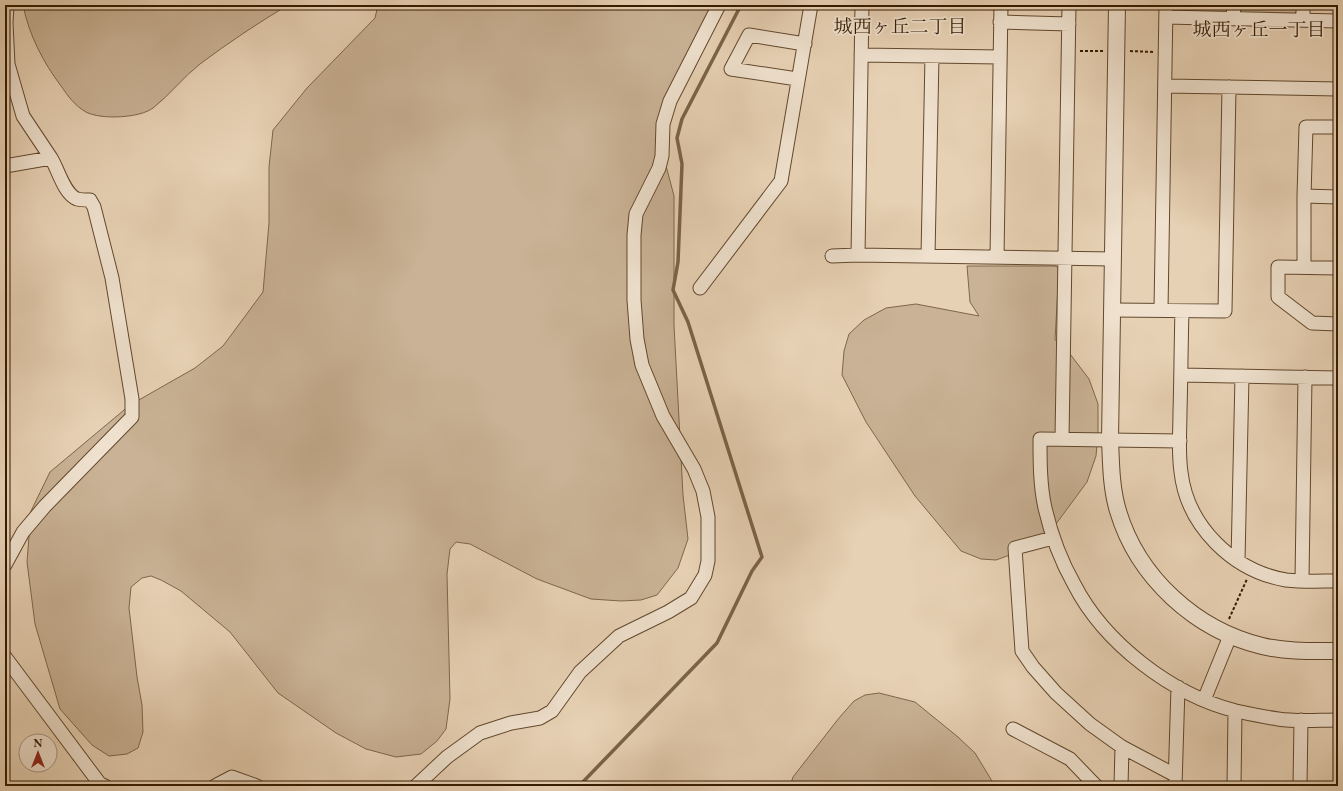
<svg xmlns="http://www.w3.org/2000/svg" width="1343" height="791" font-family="'EB Garamond','Noto Serif JP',serif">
<rect width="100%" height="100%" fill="#e7d1b4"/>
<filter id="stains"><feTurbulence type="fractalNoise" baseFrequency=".005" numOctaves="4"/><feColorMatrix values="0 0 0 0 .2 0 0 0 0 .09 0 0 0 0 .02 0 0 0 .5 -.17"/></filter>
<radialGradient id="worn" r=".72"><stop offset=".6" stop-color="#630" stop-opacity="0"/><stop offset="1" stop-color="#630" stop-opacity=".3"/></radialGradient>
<path fill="#c9b295" stroke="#7f664a" d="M23,5H288C258,23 228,43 200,64C183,77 170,95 153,108C140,118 101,120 86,112C75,106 68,96 61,86C43,62 29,35 23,5Z
M378,5H716L660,143L674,196V325L683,495L688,539L678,568L657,595L641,600L621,601L591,599L537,579L470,544L456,542L450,549L447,574L450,699L446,729L437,741L421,754L396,757L366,749L336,733L278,693L230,632L181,591L161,580L151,576L142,578L131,587L129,608L137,677L142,705L143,732L138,748L127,754L109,756L92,745L60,709L35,624L27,562L31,511L50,472L130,405L195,368L223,346L263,292L269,223V167L273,130L307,88L375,18Z
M1240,5H1297V11L1294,14L1243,13L1240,10Z
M967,266H1055L1059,268L1055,340L1064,346L1089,379L1098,404V433L1096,456L1087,482L1053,528L1010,555L996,560L981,559L961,551L915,496L866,422L842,375L844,351L849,334L864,320L886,308L916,304L979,316L970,302Z
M879,693L915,702L958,737L975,753L995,786H790L793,777L839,718L854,701L865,695Z"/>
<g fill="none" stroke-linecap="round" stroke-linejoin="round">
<path stroke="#7b6347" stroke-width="3.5" d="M579,786L717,643L752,571L762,557L688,322L673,290L678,262L682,164L677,138L682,119L741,5"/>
<defs>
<path id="minor" d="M7,5L6,23L8,64L23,116L51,158
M862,5L858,255L1113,259
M1166,17L1338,21
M1233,19L1234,5
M1303,20V5
M1000,22L1069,24
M861,55L1000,57
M797,79L731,69L749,35L805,44
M1165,86L1338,89
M1338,127H1306L1304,196L1338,197
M5,166L51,158C58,169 64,194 77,199C80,200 86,200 90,200L94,207L112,278L132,399V417L45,506L23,532L5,565
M832,256L858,255
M928,256L932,56
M997,257L1001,5
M1304,267V196
M1338,268L1278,267V297L1312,323L1338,324
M700,288L781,181L811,5
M1112,310L1225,311L1229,87
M1161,310L1166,5
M1182,311C1181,344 1181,378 1180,411C1180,431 1178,452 1181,472C1187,526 1233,571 1286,580C1303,582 1321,581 1338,581
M1181,375L1338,378
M1062,439L1069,5
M1180,441L1040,439C1040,461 1040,486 1045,508C1051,534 1061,561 1074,584C1104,643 1172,695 1236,711C1250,714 1264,717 1278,719C1297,722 1318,720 1338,720
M1053,538L1015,548L1022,651L1033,667L1056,693L1090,724L1122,747L1175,775
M1238,561L1242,376
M1302,580L1305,377
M5,657L100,784L105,786
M1204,700L1230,636
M1013,729L1070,759L1096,786
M215,786L232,777L257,786
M416,786L447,757L480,733L511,723L540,718L552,711L580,672L619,636L668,612L691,598L705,575L708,561V517L703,491L694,469L663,416L642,365L637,339L634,300V235L636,214L659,168L662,156L663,124L670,101L719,5
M1121,786L1122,747
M1175,786L1178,687
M1234,786L1235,711
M1300,786L1301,720"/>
<path id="tertiary" d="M1117,5L1110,439C1111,463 1111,488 1118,511C1138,578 1196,630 1262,646C1287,652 1313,651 1338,651"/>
</defs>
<use href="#minor" stroke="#62482d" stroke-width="15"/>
<use href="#tertiary" stroke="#62482d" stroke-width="18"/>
<path stroke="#351b00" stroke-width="2" stroke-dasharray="3 2" stroke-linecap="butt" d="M1080,51H1103
M1130,51L1153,52
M1229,619L1247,579"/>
<use href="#minor" stroke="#efe1ce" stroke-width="13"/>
<use href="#tertiary" stroke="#efe1ce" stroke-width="16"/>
</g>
<g text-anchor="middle" stroke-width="3.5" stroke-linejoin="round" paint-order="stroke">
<g font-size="19" fill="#351b00" stroke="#efe1ce">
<text x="900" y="33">城西ヶ丘二丁目</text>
<text x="1259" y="36">城西ヶ丘一丁目</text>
</g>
</g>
<rect width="1343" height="791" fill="none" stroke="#e7d1b4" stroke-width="20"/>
<rect x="6" y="6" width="1331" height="779" fill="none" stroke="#351b00" stroke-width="2"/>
<rect x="10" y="10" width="1323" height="771" fill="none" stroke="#351b00"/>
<g transform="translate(38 753)"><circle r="19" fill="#efe1ce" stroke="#a5927c"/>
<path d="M0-3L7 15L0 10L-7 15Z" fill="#8f2418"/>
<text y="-6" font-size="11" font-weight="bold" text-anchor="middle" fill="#351b00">N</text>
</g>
<rect width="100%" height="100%" filter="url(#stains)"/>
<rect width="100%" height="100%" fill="url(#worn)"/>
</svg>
